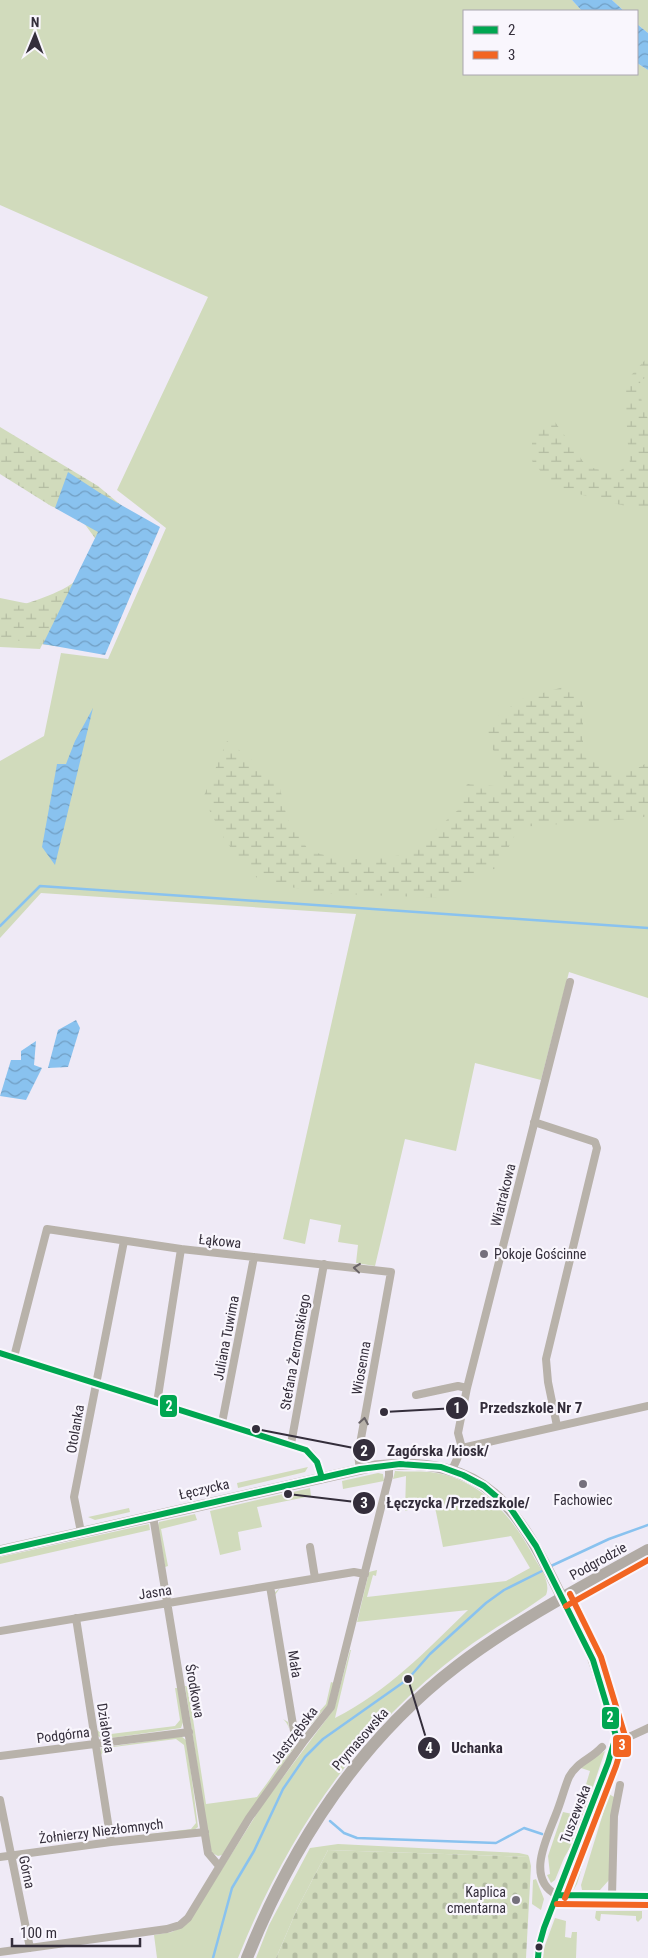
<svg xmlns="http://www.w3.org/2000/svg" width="648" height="1958" font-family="'Roboto Condensed',sans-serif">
<defs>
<pattern id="wetland-marsh" width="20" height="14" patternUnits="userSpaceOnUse" patternTransform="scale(1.25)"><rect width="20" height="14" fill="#d1dbbc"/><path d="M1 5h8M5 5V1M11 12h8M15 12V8" fill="none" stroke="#b4bca2"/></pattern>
<pattern id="cemetery-stones" width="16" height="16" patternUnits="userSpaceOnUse" patternTransform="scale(1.25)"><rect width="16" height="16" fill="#d1dbbc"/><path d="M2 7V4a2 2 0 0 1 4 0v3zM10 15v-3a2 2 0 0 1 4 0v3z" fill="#b4bca2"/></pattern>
<pattern id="water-waves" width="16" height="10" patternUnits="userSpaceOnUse" patternTransform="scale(1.25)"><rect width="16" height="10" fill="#89c2ef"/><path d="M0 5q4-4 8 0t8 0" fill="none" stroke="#719ec3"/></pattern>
</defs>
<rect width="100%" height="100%" fill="#efeaf6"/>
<path fill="#d1dbbc" d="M0,0H572L582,11H464V74H637V63L648,70V998L569,972L541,1080L475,1063L456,1151L405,1139L375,1266L356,1263L358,1245L338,1242L341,1225L310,1219L305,1244L283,1239L356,914L41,893L0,938V761L44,736L61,653L108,659L166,528L117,490L208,297L0,205Z
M612,0H648V33L637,24V11H624Z
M0,598L59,610L40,649L0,647Z
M308,1467L305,1472L238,1488L237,1483Z
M395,1471C407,1472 418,1471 430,1472C481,1478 513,1517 535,1559C541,1569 551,1583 546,1595C519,1615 488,1631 461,1652C357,1731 286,1837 238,1958H157L154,1935L172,1932L188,1923L263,1804L334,1709L350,1650H351L335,1718C387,1692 427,1650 468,1610L357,1622L369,1572L377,1570L376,1576L373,1575L367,1597L506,1581L530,1568L511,1536L443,1547L436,1512L432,1502L405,1511L406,1476L393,1479Z
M378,1473L383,1474L384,1481L343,1489L342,1481Z
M310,1488L311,1496L257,1507L262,1527L238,1532L241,1550L220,1555L210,1511L287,1493L288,1496L293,1495V1492Z
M129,1508L130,1512L95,1520L88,1517Z
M195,1514L197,1520L161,1529L168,1566L165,1567L158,1526L159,1522Z
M149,1524L150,1530L0,1564V1557Z
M280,1588L275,1595L295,1724L309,1723L326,1704L331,1682L334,1683L328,1705L307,1729L295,1727L274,1593Z
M185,1686H188L206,1804L257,1797C269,1779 305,1739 283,1719L288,1722L291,1739L295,1746L222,1855L218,1856L212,1853L210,1848Z
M175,1688H178L183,1722L181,1728L104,1739L98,1736L96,1729L103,1735L175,1726L180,1720Z
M181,1736L187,1741L198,1827L193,1831L117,1838L191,1829L196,1823L184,1745L176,1739L106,1748L101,1755V1748Z
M605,1751L576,1837L564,1858L555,1880L551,1883L547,1875L550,1874L548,1856L563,1812L577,1815L590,1771L578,1767Z
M609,1794L614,1797L609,1880L600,1890H582L581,1885Z
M589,1837L591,1838L577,1884L573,1891L570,1889C566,1874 581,1849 589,1837Z
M338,1844L519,1853L528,1855L529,1857L328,1850L298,1907L276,1958H256L269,1925L310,1848Z
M536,1879L544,1899L541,1910L532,1904L533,1880Z
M596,1911H642V1918L638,1922L636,1920V1916L601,1914L600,1921H598L595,1918Z
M555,1918L566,1921L565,1937L571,1938L572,1932H577L576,1958H543L544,1948Z"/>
<path fill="url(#wetland-marsh)" d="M648,359V377L640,380L642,406L648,419V511L604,501L554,487L532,461V434L555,422L587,467L617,473L630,463C626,436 627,409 625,382L645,360Z
M0,427L98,486L146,526L55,646L0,638V609C18,608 58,594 73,583C82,575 92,555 100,545L81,519L51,506L0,474Z
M567,686L583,703V756C608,769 622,780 648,762V816L632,819L519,827L498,868L477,873L447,898L316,893L258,879L226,842L203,798L227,741L278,780L287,818L309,851L344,860L407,855L458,810L467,784L508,787L484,727L521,699Z"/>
<path fill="url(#cemetery-stones)" d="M328,1850L529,1857L531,1866L526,1958H276L298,1907Z"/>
<path fill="url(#water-waves)" d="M572,0H612L624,11H582Z
M637,24L648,33V70L637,63Z
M68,472L100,493L160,527L105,655L43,644L98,532L55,508Z
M93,708L55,865L42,847L57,764H66L75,741Z
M76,1020L80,1028L68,1067L48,1068L58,1030Z
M36,1041L34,1065L42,1068L26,1100L0,1096L11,1060H21V1051Z"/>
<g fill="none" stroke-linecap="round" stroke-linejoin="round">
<path stroke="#89c2ef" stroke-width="2.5" d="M0,926L40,886L648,928
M551,1566L609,1539L648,1525
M330,1821L344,1833L357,1838L496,1843L524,1828L542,1834
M213,1958L232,1888L254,1851L283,1789L305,1757L323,1739L408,1679L430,1654L486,1603L504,1590L544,1570"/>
<path stroke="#b8b2aa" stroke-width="8" d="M534,1122L595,1142L597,1148L546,1359L548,1382L557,1426
M0,1353L306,1450C316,1456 319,1466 322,1478
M14,1357L47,1229L181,1249L391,1272L358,1455L360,1469
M416,1395L458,1386L467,1388
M157,1403L181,1249
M222,1423L254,1257
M291,1444L324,1264
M462,1448L648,1406
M452,1470L462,1448L458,1433L467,1388L570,982
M153,1516L208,1853L219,1866
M81,1532L74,1497L124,1241
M310,1547L315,1578
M270,1586L294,1731L304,1741
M76,1618L111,1842
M0,1631L354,1572L365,1574
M616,1736H631L648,1728
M602,1747C590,1760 578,1761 569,1777C564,1789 561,1802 556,1814C547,1838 525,1879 557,1895L648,1896
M0,1756L189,1732
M0,1800L30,1948
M0,1857L111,1842L205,1832
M612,1896L614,1816L620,1785
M0,1952L167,1929L180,1925L188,1918L249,1818L304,1741L331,1707L389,1476V1465
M538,1958L539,1946L544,1928L608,1763L616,1736L614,1726L588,1649L562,1598"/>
<path stroke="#b7b1ab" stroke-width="11" d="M0,1551L375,1466C487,1454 518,1508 562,1598"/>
<path stroke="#b1aba5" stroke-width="12" d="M247,1958C292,1845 359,1741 457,1666C516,1621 583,1586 648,1550"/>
<defs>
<path id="bus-1" d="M0,1353L306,1450L317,1462L322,1478
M0,1551L360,1469L400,1464L441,1467L463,1475L484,1486L511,1509L536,1546L593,1660L616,1736L608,1763L544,1928L539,1946L538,1958
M557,1895L648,1896"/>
<path id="bus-2" d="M566,1606L648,1560
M565,1898L616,1766L625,1736L601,1657L570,1594
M557,1904L648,1905"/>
</defs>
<use href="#bus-1" stroke="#f9f6fd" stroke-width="10"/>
<use href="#bus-2" stroke="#f9f6fd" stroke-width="10"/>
<use href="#bus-1" stroke="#00a651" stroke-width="6"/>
<use href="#bus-2" stroke="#f26522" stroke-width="6"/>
</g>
<defs><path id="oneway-chevron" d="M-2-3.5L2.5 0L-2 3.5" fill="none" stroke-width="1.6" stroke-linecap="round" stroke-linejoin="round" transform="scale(1.25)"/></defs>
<g stroke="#696367">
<use href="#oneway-chevron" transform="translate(357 1268) rotate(-174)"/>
<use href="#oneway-chevron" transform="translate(364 1421) rotate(-80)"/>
</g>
<g fill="#75707c" stroke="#f9f6fd" stroke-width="2">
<circle cx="484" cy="1254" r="5"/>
<circle cx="583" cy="1484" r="5"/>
<circle cx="516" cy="1900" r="5"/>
</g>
<circle fill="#342e3b" stroke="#f9f6fd" stroke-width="2" cx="539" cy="1947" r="4.5"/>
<g text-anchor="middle" stroke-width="4.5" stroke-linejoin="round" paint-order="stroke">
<g font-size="14" fill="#342e3b" stroke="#f9f6fd">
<text transform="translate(503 1195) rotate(-76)" y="5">Wiatrakowa</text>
<text transform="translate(220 1241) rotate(6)" y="5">Łąkowa</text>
<text transform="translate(226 1338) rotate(-79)" y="5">Juliana Tuwima</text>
<text transform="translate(295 1352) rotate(-80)" y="5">Stefana Żeromskiego</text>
<text transform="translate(361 1368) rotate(-80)" y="5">Wiosenna</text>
<text transform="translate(75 1429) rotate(-80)" y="5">Otolanka</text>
<text transform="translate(204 1489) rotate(-13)" y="5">Łęczycka</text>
<text transform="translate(598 1561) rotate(-29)" y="5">Podgrodzie</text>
<text transform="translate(155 1592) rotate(-9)" y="5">Jasna</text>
<text transform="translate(295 1664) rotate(81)" y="5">Mała</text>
<text transform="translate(195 1691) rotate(80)" y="5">Środkowa</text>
<text transform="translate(106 1728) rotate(81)" y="5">Działowa</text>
<text transform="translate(63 1735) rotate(-7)" y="5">Podgórna</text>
<text transform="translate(294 1735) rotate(-53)" y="5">Jastrzębska</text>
<text transform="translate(360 1739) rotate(-49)" y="5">Prymasowska</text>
<text transform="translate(575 1814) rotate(-69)" y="5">Tuszewska</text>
<text transform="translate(101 1831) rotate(-7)" y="5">Żołnierzy Niezłomnych</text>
<text transform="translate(27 1872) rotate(78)" y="5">Górna</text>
</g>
<g font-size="14" fill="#342e3b" stroke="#f9f6fd" text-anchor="start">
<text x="494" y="1259">Pokoje Gościnne</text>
<text x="583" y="1505" text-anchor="middle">Fachowiec</text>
<text x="506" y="1897" text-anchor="end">Kaplica<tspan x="506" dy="16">cmentarna</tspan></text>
</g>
</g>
<path fill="none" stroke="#342e3b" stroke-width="2" d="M384 1412L457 1408M256 1429L364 1450M288 1494L364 1503M408 1679L429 1748"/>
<g fill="#342e3b" stroke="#f9f6fd" stroke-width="2">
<circle cx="384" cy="1412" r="5"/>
<circle cx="256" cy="1429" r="5"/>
<circle cx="288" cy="1494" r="5"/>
<circle cx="408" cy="1679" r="5"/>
<circle cx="457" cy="1408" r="12"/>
<circle cx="364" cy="1450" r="12"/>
<circle cx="364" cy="1503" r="12"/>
<circle cx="429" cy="1748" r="12"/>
</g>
<g font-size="15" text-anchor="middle" font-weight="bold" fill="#fff">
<text x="457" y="1413">1</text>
<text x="364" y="1456">2</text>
<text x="364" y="1508">3</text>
<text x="429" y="1753">4</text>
</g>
<g font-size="15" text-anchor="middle" font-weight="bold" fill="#342e3b" stroke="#f9f6fd" stroke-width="4.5" stroke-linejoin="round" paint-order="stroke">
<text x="531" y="1413">Przedszkole Nr 7</text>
<text x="438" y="1456">Zagórska /kiosk/</text>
<text x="458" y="1508">Łęczycka /Przedszkole/</text>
<text x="477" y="1753">Uchanka</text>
</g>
<g stroke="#f9f6fd" stroke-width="2">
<rect x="159" y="1394" width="19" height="24" rx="5" fill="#00a651"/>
<rect x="601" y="1706" width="19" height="24" rx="5" fill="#00a651"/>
<rect x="612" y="1734" width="20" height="24" rx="5" fill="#f26522"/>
</g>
<g font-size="14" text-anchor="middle" font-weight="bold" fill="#fff">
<text x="169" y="1411">2</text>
<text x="610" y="1722">2</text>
<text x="622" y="1750">3</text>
</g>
<rect x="463" y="10" width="175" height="65" fill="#f9f6fd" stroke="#aaa6af"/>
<rect x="473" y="26" width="25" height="8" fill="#00a651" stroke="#aaa6af"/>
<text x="508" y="35" font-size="15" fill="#342e3b">2</text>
<rect x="473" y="51" width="25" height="8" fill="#f26522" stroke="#aaa6af"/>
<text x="508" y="60" font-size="15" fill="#342e3b">3</text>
<g transform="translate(35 35) rotate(1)" stroke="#f9f6fd" stroke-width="4" paint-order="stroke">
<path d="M0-4L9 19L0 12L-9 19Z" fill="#342e3b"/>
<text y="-8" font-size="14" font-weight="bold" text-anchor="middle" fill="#342e3b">N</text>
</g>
<path d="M12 1938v8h128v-8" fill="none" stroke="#342e3b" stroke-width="2.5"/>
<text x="20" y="1938" font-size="15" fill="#342e3b" stroke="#f9f6fd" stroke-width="4" paint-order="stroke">100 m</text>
</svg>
